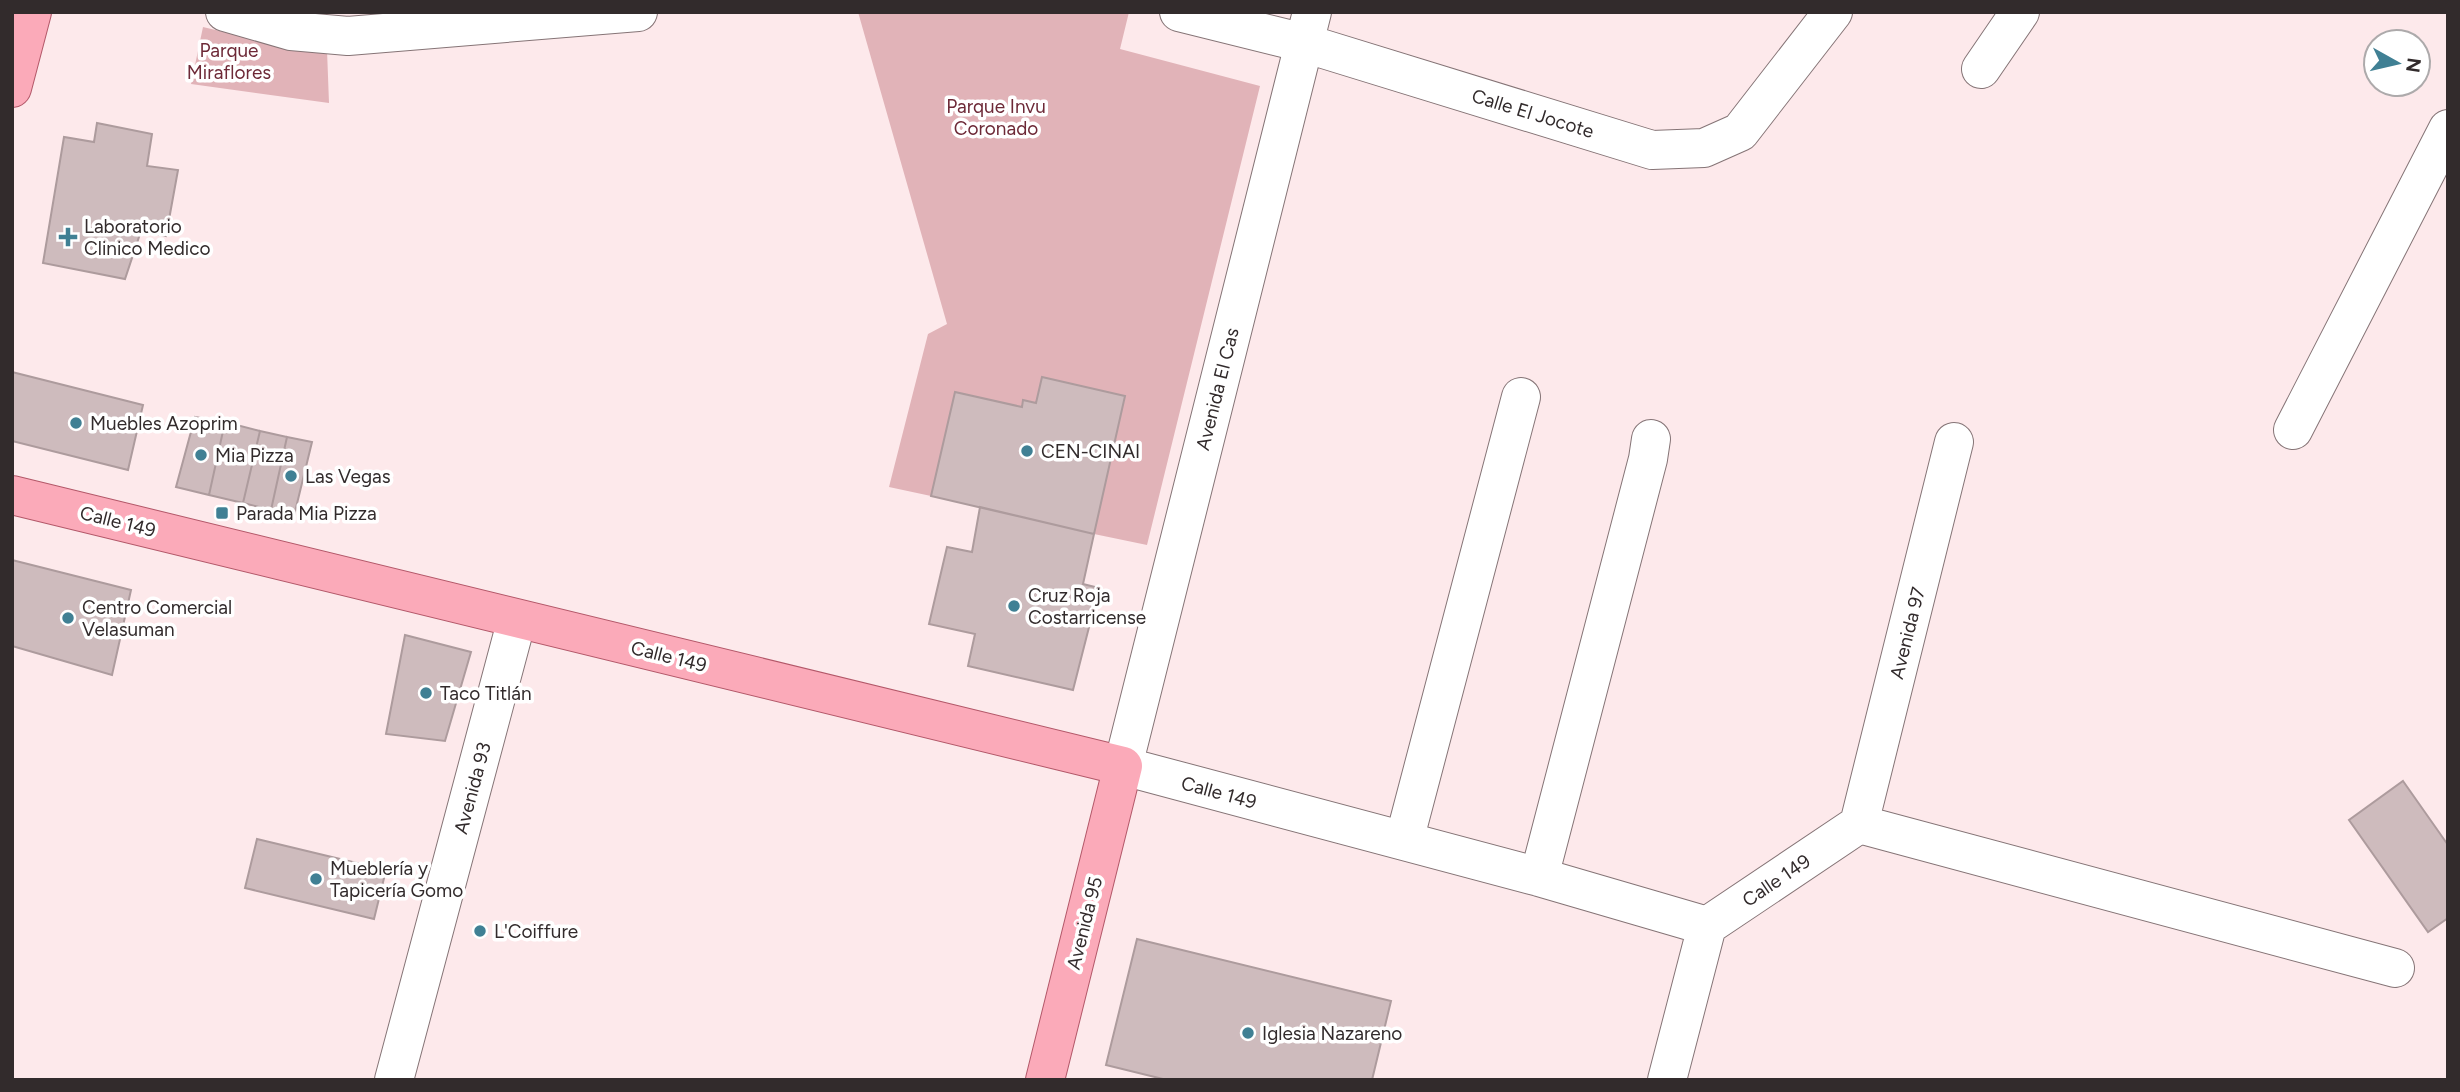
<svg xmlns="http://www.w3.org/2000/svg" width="2460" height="1092" font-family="Figtree,sans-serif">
<rect width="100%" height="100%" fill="#fde9eb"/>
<path fill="#e1b3b8" d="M858,12H1129L1120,49L1260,86L1147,545L1094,534L1125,397L1043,377L1036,403L1024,400L1022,407L955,392L931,496L889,487L928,334L947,324Z
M203,27L274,44L327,50L329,103L191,84Z"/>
<path fill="#cebbbd" stroke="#ad9b9d" stroke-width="2" d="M97,123L152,134L147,166L178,170L166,236L141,231L125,279L43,263L64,137L94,142Z
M12,372L143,405L128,470L12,441Z
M1042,377L1125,396L1094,534L931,496L955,392L1022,407L1023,400L1036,403Z
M195,417L225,422L209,495L176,487Z
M225,422L260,431L243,503L209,495Z
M260,431L287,437L271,510L243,503Z
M287,437L312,442L294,516L271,510Z
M980,507L1094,534L1083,584L1099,588L1073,690L968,666L975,634L929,624L947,547L972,552Z
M12,560L131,590L112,675L12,646Z
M405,635L471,652L445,741L386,734Z
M2403,781L2448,845V918L2428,932L2349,820Z
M257,839L386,870L374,919L245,888Z
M1137,939L1391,1001L1372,1080H1167L1106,1065Z"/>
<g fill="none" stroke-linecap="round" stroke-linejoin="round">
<defs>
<path id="minor" d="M225,12L291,31L348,36L638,12
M1179,12L1304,43L1652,150L1704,148L1740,132L1833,12
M1312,12L1123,766L1539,877L1707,926L1859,824L2395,968
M1981,69L2020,12
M2293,430L2448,129
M1859,824L1954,442
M1404,841L1521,397
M1539,877L1648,459L1651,439
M394,1080L517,619
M1667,1080L1707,926"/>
<path id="major" d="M12,88L32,12
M12,495L1123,766L1045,1080"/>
</defs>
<use href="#minor" stroke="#857476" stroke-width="40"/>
<use href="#major" stroke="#b35869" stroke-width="40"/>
<use href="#minor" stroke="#fff" stroke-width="38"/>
<use href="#major" stroke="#fbaab9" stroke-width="38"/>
</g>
<g fill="#408094" stroke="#fff" stroke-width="2.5">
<path d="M64.5 226.5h7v7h7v7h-7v7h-7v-7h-7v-7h7z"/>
<circle cx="76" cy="423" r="7"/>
<circle cx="1027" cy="451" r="7"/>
<circle cx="201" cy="455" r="7"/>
<circle cx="291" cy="476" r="7"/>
<rect x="215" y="506" width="14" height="14" rx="3.5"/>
<circle cx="1014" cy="606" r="7"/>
<circle cx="68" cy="618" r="7"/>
<circle cx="426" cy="693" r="7"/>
<circle cx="316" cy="879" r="7"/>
<circle cx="480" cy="931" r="7"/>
<circle cx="1248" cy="1033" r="7"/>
</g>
<g text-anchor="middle" stroke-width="7" stroke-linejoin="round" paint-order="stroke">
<g font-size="19" fill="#6d2937" stroke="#fff">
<text x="229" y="57">Parque<tspan x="229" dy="22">Miraflores</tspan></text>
<text x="996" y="113">Parque Invu<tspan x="996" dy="22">Coronado</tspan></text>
</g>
<g font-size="19" fill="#322b2c" stroke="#fff">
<text transform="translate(1533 113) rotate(17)" y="7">Calle El Jocote</text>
<text transform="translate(1217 389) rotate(-76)" y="7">Avenida El Cas</text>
<text transform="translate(118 521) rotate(14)" y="7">Calle 149</text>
<text transform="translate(1907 633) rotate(-76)" y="7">Avenida 97</text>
<text transform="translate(669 656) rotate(14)" y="7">Calle 149</text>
<text transform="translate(472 788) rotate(-75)" y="7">Avenida 93</text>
<text transform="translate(1219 792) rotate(15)" y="7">Calle 149</text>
<text transform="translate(1776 880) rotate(-34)" y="7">Calle 149</text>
<text transform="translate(1084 923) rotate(-76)" y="7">Avenida 95</text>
</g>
<g font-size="19" fill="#322b2c" stroke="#fff" text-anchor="start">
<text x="84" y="233">Laboratorio<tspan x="84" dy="22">Clinico Medico</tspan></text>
<text x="90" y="430">Muebles Azoprim</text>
<text x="1041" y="458">CEN-CINAI</text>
<text x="215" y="462">Mia Pizza</text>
<text x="305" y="483">Las Vegas</text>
<text x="236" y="520">Parada Mia Pizza</text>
<text x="1028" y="602">Cruz Roja<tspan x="1028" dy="22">Costarricense</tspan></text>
<text x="82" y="614">Centro Comercial<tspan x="82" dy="22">Velasuman</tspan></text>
<text x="440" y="700">Taco Titlán</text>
<text x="330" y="875">Mueblería y<tspan x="330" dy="22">Tapicería Gomo</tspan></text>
<text x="494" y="938">L'Coiffure</text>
<text x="1262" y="1040">Iglesia Nazareno</text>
</g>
</g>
<rect width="2460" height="1092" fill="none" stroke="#322b2c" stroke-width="28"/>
<g transform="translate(2397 63) rotate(98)"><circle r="33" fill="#ffffff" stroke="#adaaab" stroke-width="2"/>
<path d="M0-5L12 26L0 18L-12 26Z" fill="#408094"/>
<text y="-10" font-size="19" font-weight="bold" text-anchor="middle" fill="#322b2c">N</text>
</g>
</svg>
